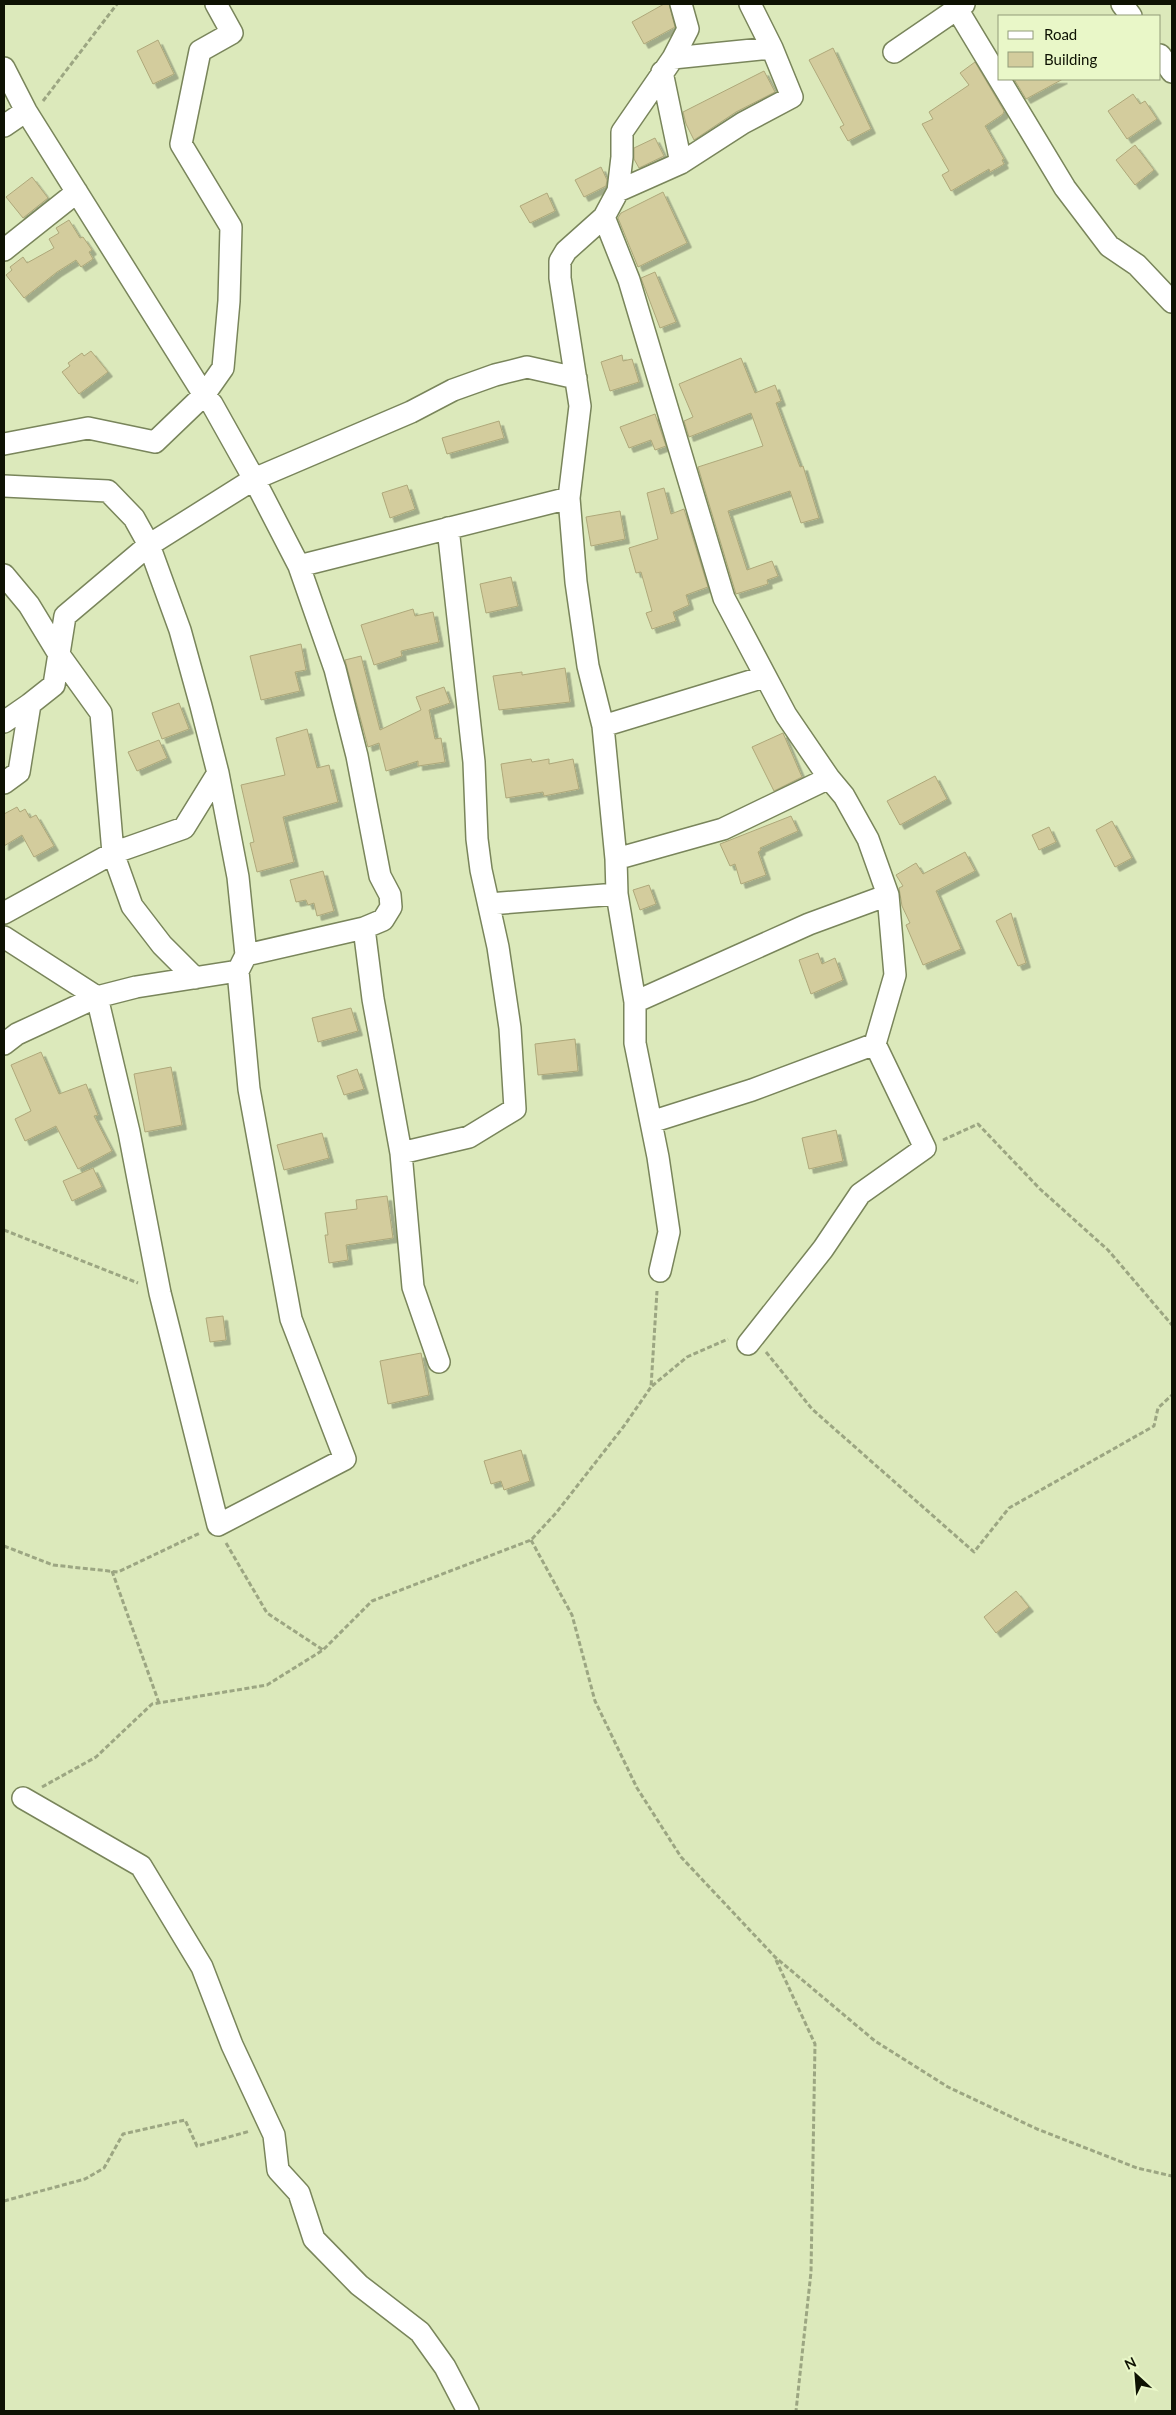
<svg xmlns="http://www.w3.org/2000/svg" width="1176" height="2415" font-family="Lato,sans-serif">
<defs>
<filter id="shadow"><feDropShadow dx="4.5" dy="4.5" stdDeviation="0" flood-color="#0004"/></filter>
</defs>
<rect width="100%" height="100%" fill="#dce9bb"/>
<path fill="#d3cc9d" stroke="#aea87a" filter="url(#shadow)" d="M664,4H669L675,27L644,44L632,22Z
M158,40L174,74L153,84L137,51Z
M833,48L871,129L848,141L840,127L844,125L809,60Z
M975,62L1004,111L1003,114L985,126L1004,159L1002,160L1004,164L990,172L989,169L951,191L942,175L949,171L922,124L933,119L929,112L969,85L960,73Z
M764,71L775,92L736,112L694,140L686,124L683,112Z
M1014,79H1063L1026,99Z
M1133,94L1140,104L1145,101L1157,119L1127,139L1108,111Z
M655,138L664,156L639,168L634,159V148Z
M1135,145L1154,170L1135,185L1116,160Z
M601,167L607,180L606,186L584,197L575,180Z
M32,177L48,198L23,218L6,197Z
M663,192L687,243L638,267L618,218L621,213Z
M547,193L555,211L530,223L520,206Z
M69,220L80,238L83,237L92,250L89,252L93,259L81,267L76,260L57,272L24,298L6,275L12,270L10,267L23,257L27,263L54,248L49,239L59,233L56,228Z
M655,272L676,322L660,328L641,278Z
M91,351L108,372L79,394L62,372L70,366L68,363L82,353L84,356Z
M622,355L623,361L632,359L639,382L610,391L601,362Z
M741,358L755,393L775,385L781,401L776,403L800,467L803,466L819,518L801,523L790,491L728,511L747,570L772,561L778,576L767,580L768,584L736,594L698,467L763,446L751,413L689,437L684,421L693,417L679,384Z
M655,414L666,446L655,450L651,440L629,448L620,427Z
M499,421L504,438L447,454L442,438Z
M407,485L415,509L390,518L382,493Z
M664,488L671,514L684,509L708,587L686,595L689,605L673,612L676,621L652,629L646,613L652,611L641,572L636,573L629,548L658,539L647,493Z
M620,511L625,539L591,546L586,517Z
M511,577L518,606L486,613L480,584Z
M413,609L415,616L433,612L439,642L401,651L402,656L374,665L361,625Z
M301,644L306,670L295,672L300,691L261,700L250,656Z
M361,656L380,730L421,710L416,697L444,687L450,703L429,710L435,739L441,738L445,762L418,766V761L386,771L379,743L368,747L345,660Z
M565,668L570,702L499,710L493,676L522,672V675Z
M179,703L189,729L162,739L152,713Z
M307,729L317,768L329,765L338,802L283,817L294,862L257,872L250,843L254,842L241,785L285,775L276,738Z
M783,733L802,777L774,791L752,747Z
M159,740L167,758L137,771L128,752Z
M531,759L532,762L549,759V764L573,759L579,789L544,796L543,792L506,798L501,764Z
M935,776L947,799L900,825L887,801Z
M17,807L20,812L25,809L30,818L36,815L54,846L34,857L22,835L4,846V814Z
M791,816L798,831L760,848L761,850L758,852L766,875L741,884L735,864L730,866L720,844Z
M1112,821L1132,858L1115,867L1096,830Z
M1049,827L1056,842L1039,850L1032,835Z
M965,852L975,871L936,891L961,949L923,965L906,925L910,923L902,906L899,888L903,886L896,875L916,863L923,874Z
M323,871L334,911L317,916L314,903L308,905L306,900L296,902L290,880Z
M649,885L656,904L640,910L633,890Z
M1011,913L1026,963L1018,966L996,921Z
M818,953L822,964L835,958L843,980L811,994L799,960Z
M351,1008L358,1031L318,1042L312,1018Z
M575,1039L578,1071L538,1075L535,1044Z
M41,1052L59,1094L86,1084L98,1115L94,1116L112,1151L78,1169L56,1126L25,1141L15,1119L31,1111L11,1065Z
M171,1067L182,1125L145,1132L134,1074Z
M357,1069L364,1089L344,1095L337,1076Z
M836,1130L843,1161L809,1169L802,1138Z
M322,1133L329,1158L284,1170L277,1145Z
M93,1168L102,1187L72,1201L63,1181Z
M387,1196L393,1238L346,1245L348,1260L329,1263L325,1235H328L325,1213L357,1209L356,1200Z
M223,1316L226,1340L210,1342L206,1318Z
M421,1353L429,1395L388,1404L380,1361Z
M521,1450L530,1481L504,1490L501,1481L491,1484L484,1461Z
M1016,1591L1029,1607L996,1633L984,1617Z"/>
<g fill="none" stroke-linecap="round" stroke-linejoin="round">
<defs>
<path id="street" d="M750,4L772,48
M1122,4L1131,16
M957,9L1065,188L1109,246L1137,265L1172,302
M894,52L964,4
M1160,55L1172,72
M4,68L26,111L204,395L212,404L254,479L299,566L335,669L357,756L380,876L390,895L391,907L383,920L364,928L373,999L401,1153L413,1287L439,1362
M662,72L681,163
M4,126L26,111
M618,191L681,163L743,123L792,97L772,48L673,58
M604,217L629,280L724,598L786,715L829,778L844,796L868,839L888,895L809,924L635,1002
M4,250L77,192
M4,444L88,428L155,442L204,395L223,368L229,301L231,227L181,144L200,51L232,33L216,4
M4,486L108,491L134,518L149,545L180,630L201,706L218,773L238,877L246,955L238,971L136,987L97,997L17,1034L4,1044
M299,566L569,498
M4,575L29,605L60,656L101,713L113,853L132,906L162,945L195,978
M4,722L30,704
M603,726L764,677
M4,783L19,772L30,704L54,685L65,616L149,545L254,479L411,412L453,390L495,375L527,367L576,378
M616,859L723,829L829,778
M489,904L617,894
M4,913L113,853L184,828L218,773
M4,937L97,997L129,1132L160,1293L218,1525L345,1459L291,1319L249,1089L238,971
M246,955L364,928
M651,1122L752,1090L875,1044L895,975L888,895
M401,1153L469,1137L515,1109L510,1028L498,947L481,870L477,839L474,762L448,528
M660,1271L669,1232L658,1157L635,1043V1002L617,894L616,859L603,726L588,666L576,582L569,498L580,406L560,278V261L566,251L604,217L618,191L622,157V132L673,58L688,29L681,4
M748,1344L823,1249L860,1194L925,1148L875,1044
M23,1798L141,1866L202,1967L232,2045L274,2135L278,2170L299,2193L314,2239L359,2285L420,2332L445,2367L468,2411"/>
</defs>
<use href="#street" stroke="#79855b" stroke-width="24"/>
<path stroke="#9ca682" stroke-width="3" stroke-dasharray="5 2.5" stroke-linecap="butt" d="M43,101L117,4
M943,1140L978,1124L1040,1189L1108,1250L1172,1325
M4,1230L138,1283
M766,1352L812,1409L974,1552L1009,1508L1154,1426L1158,1408L1172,1395
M652,1386L687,1357L728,1339
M531,1540L572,1615L595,1701L637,1788L681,1857L775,1957L875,2041L948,2087L1037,2129L1137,2168L1172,2176
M226,1543L267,1613L323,1650
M4,1546L53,1565L118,1572L200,1533
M112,1571L159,1703
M42,1787L96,1757L152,1704L267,1685L323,1650L372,1601L531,1540L556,1513L624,1426L651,1387L657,1291
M776,1960L815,2044L811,2272L796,2411
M4,2201L85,2179L104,2168L123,2134L185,2120L197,2146L250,2131"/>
<use href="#street" stroke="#fff" stroke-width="21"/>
</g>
<rect width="1176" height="2415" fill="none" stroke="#0e1203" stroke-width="10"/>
<rect x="998" y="15" width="162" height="65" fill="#e9f7c8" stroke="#919b79"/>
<rect x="1008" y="31" width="25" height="8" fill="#ffffff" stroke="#919b79"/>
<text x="1044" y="40" font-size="15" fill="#0e1203">Road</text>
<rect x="1008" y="52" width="25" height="15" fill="#d3cc9d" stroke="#919b79"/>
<text x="1044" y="65" font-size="15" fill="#0e1203">Building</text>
<g transform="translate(1136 2375) rotate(334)" stroke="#e9f7c8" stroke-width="4" paint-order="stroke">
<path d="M0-4L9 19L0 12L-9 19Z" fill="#0e1203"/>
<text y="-8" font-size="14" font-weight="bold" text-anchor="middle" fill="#0e1203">N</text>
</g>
</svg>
